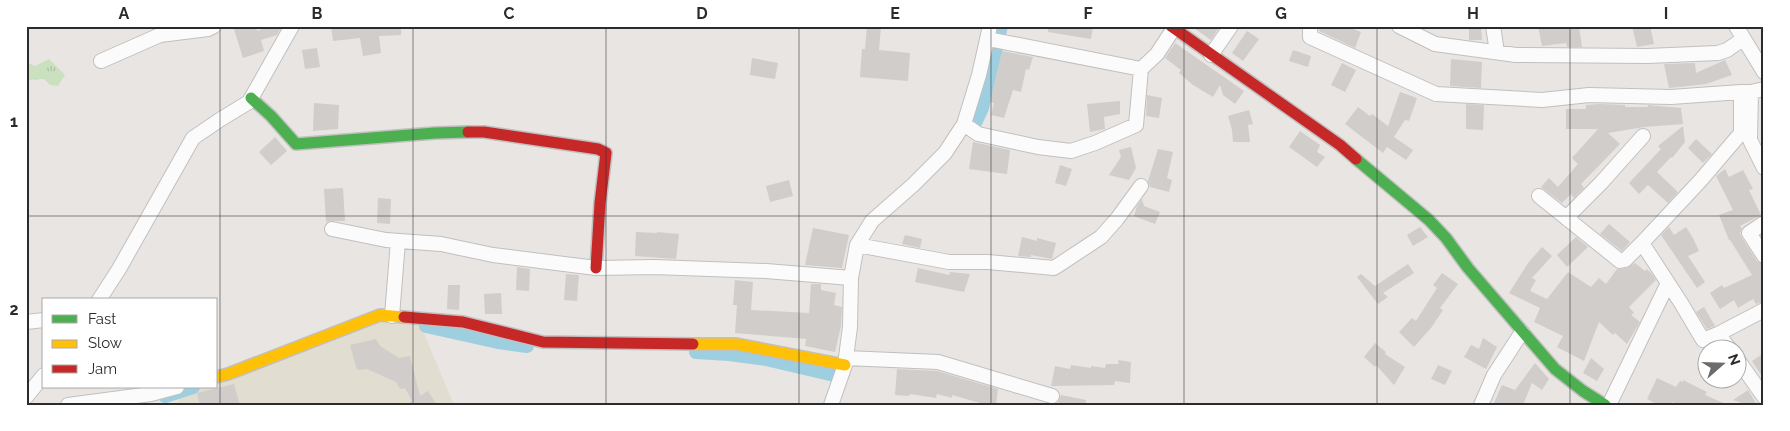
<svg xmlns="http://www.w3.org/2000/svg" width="1790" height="431" font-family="Raleway,sans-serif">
<defs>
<pattern id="grass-tufts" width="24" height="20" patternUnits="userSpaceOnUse" patternTransform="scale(1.25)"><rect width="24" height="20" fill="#cbe0bf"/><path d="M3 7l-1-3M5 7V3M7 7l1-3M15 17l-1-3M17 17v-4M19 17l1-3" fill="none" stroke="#aec0a4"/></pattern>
</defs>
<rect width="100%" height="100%" fill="#e8e5e2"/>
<path fill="#e2ddd1" d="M386,318L420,324L454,405H180L177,394L197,387H216V381Z"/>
<path fill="url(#grass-tufts)" d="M49,59L65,75L58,86L50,85L44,79L26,80V62L35,66Z"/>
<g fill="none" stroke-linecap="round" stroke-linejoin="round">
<path stroke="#9ecfe1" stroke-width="14" d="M974,125L982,108L1001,26
M426,326L498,342L527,346
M696,352L729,354L766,359L830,374
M165,396L193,387"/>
</g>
<path fill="#d0cdcb" d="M233,26H256L257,31L270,26H282L277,35L261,40L264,51L243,58Z
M331,26H401V35L379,36L381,53L363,56L360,38L333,41Z
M867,26H881L879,50L910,53L908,81L860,77L862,49H865Z
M1048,26H1093L1091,39L1048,32Z
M1191,26H1220L1211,40Z
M1320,26H1345L1361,32L1355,48L1319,31Z
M1469,26H1481L1482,40H1469Z
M1538,26H1579L1582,47H1567L1566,43L1542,46Z
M1632,26H1650L1654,44L1637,47Z
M1247,31L1259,39L1243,61L1232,53Z
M1175,43L1244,91L1235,104L1223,95L1220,85L1213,97L1193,85L1179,73L1181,70L1165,58Z
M317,48L320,67L305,69L302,50Z
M1293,50L1311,56L1308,67L1289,61Z
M1002,51L1033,57L1029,70L1026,69L1021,92L1013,90L1004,118L991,115L994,103L990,102Z
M752,58L778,63L775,79L750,75Z
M1451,59L1482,62L1481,88L1450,86Z
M1725,60L1732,75L1706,84L1669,88L1664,64L1695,63L1696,73Z
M1342,63L1356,70L1345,92L1331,85Z
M1400,92L1417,98L1409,121L1405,120L1394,137L1413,150L1406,160L1387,147L1383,153L1345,124L1358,107L1370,116L1372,114L1388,126Z
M1147,95L1162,98L1159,118L1146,116Z
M1120,101V114L1104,117L1105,129L1090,132L1087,104Z
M314,103L339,105L338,129L313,131Z
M1466,104L1484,105L1483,130L1466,129Z
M1600,104L1625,105V107H1648V105L1681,108L1683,124L1644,127L1608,133L1620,144L1581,184L1584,188L1574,198L1571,194L1562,203L1541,187L1549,178L1558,187L1578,164L1572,158L1598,129H1566V109H1586V105Z
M1249,110L1253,124L1248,125L1250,142H1233L1232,130L1228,116Z
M1683,126L1685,142L1672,158L1671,157L1657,172L1678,192L1668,203L1648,185L1639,194L1629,183L1661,149L1658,146Z
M1300,131L1320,145L1317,152L1325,157L1317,167L1289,147Z
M275,137L287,151L271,165L259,152Z
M1696,139L1712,154L1703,163L1688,148Z
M973,142L1010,150L1007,174L969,169Z
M1131,147L1136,168L1129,180L1109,175L1121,157L1119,150Z
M1158,149L1173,152L1167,178L1172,180L1169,192L1150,187L1148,181Z
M1060,165L1072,169L1066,186L1055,183Z
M1725,169L1729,177L1743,170L1753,189L1749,190L1761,215L1740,226L1742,229L1740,233L1742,238L1757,261L1764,265V301L1756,304L1753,299L1738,308L1734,300L1720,309L1710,293L1722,285L1724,288L1752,275L1730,240H1729L1719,215L1733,210L1716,176Z
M789,180L793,196L770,202L766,186Z
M343,188L345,221H330L326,222L324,189Z
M378,198L391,199L390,224L377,223Z
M1142,199L1144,206L1160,212L1155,224L1134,216L1137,206Z
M1609,224L1630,242L1622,251L1600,234Z
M1420,227L1428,237L1413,246L1407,235Z
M1669,227L1674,235L1686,227L1693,238L1699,251L1688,256L1705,282L1697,288L1661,235Z
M813,228L849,235L842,268L805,265Z
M636,232L657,233V232L679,234L676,259L635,256Z
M905,235L922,239L920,248L902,244Z
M1022,237L1037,241V238L1056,243L1052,259L1031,255V257L1018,256Z
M1576,237L1588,247L1567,267L1557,255Z
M1542,247L1552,256L1532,278L1536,280L1530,291L1547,299L1568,272L1591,287L1599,278L1606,284L1617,269L1627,268L1635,263L1645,271L1647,269L1652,274L1656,280L1629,307L1634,313L1631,315L1640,322L1627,344L1615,333L1613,335L1599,322L1584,361L1557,347L1563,336L1534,322L1540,308L1509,293L1528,263Z
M1408,264L1414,273L1383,293L1388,297L1378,304L1357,277L1361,274L1375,286Z
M517,267L530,269L529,291L516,290Z
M918,268L949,275L950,272L970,274L964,292L915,282Z
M1442,273L1458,284L1440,308L1443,310L1431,328L1414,347L1399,332L1412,318L1416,321L1437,288L1433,285Z
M566,274L579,275L577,301L564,300Z
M735,280L753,282L751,310L809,313L811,284H821V290L836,293L834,305L842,307L841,326L835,352L805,346L806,339L735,333L737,305H733Z
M448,285H460L459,310L447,309Z
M501,293L502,314H485L484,294Z
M1704,307L1715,326L1707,329L1696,312Z
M1483,338L1497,347L1486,369L1464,357L1471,345L1479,349Z
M376,339L380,346L399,358L410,356L420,396L428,391L437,405H405L412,401L405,388L400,389L396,382L367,369L357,370L350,345Z
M1375,343L1386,352L1385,354L1405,367L1394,385L1376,365L1375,367L1364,357Z
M1764,353V379L1752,361Z
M1591,358L1604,369L1597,381L1583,373Z
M1118,360L1131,362L1130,383L1115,381L1114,385L1051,386L1055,366L1070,369L1071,365L1091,368V366L1105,368L1106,364H1119Z
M1535,363L1549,379L1542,390L1532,383L1523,405H1493L1502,385L1515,390Z
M1438,365L1452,371L1445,385L1431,379Z
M897,369L937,371L998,389L996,405H987L952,395V398L937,394L936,398L910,394L909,396L895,395Z
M1657,378L1676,387L1680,381L1683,382V380L1707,392L1705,395L1728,405H1679L1672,402L1671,405H1658L1647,399Z
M234,384L240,405H200L197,393Z
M1748,390L1757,405H1748L1733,400Z
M1061,395L1086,400V405H1047L1058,403Z"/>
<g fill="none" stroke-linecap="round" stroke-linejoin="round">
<defs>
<path id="street" d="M1310,26V37L1436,94L1542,100L1589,95L1671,97L1741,92
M1399,26L1435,44L1516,55L1647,56L1718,53L1727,50L1743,39
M1493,26L1497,52
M1736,26L1764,72
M988,39L1141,69L1157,54L1174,28
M1211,55L1231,26
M101,61L160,35L208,29L214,26
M1751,92L1750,140L1764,168
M964,124L978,134L1038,147L1071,151L1095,143L1136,125L1141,69
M1539,196L1620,261L1625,260L1642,243
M1566,218L1601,183L1643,136
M1764,223L1749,233L1764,256
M332,229L386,240L441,244L493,255L596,268L654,267L766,271L851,278
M857,245L949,262H988L1054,268L1101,237L1117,219L1141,186
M99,300L119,269L193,138L221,119L249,102L292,26
M392,316L398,241
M26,322L44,320
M1718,334L1764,310
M1729,348L1718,334L1703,340L1681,303L1642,243L1700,181L1741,133V92H1751L1764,89
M846,358L938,362L1052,396
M1738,360L1764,397
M26,397L44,375
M68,405L151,394L177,387
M831,405L845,365L850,327L851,278L857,245L872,221L913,185L945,153L964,124L979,75L990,26
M1481,405L1494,375L1522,332
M1609,405L1668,283"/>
<path id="fast" d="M251,98L271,116L296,144L435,133L468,132
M1356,159L1429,220L1446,238L1468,268L1555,369L1583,391L1605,405"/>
<path id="slow" d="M693,344H736L845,365
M216,377L228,374L380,315L404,317"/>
<path id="jam" d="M1171,26L1340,145L1356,159
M468,132H484L598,149L606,153L600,203L596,268
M404,317L463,322L543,342L693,344"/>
</defs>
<use href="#street" stroke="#c1c0c0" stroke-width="16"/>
<use href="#fast" stroke="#c1c0c0" stroke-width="14"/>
<use href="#slow" stroke="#c1c0c0" stroke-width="14"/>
<use href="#jam" stroke="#c1c0c0" stroke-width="14"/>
<use href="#street" stroke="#fcfbfb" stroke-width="14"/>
<use href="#fast" stroke="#4caf50" stroke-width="11"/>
<use href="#slow" stroke="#ffc107" stroke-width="11"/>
<use href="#jam" stroke="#c62828" stroke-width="11"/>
</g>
<path fill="none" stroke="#2b2b2b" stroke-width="1" stroke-opacity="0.55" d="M220,26V405M413,26V405M606,26V405M799,26V405M991,26V405M1184,26V405M1377,26V405M1570,26V405M26,216H1764"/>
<rect width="1790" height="431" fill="none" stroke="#ffffff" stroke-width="55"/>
<rect x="42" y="298" width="175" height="90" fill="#ffffff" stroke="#aaaaaa"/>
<rect x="52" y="315" width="25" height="8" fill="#4caf50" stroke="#aaaaaa"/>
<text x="88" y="324" font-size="15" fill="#2b2b2b">Fast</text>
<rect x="52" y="340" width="25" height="8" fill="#ffc107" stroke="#aaaaaa"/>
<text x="88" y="348" font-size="15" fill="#2b2b2b">Slow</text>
<rect x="52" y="365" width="25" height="8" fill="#c62828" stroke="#aaaaaa"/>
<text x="88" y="374" font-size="15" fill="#2b2b2b">Jam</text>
<g transform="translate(1722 364) rotate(70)"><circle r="24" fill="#ffffff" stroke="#aaaaaa"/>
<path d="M0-4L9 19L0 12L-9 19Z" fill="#6d6c6b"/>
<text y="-8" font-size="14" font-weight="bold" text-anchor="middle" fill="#2b2b2b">N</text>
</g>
<rect x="28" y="28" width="1734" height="376" fill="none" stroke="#2b2b2b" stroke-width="2"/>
<g font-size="16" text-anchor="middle" font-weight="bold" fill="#2b2b2b">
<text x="124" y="19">A</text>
<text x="317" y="19">B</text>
<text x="509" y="19">C</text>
<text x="702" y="19">D</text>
<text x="895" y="19">E</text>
<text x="1088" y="19">F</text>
<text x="1281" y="19">G</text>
<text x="1473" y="19">H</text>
<text x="1666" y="19">I</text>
<text x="14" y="127">1</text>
<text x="14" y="315">2</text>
</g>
</svg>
